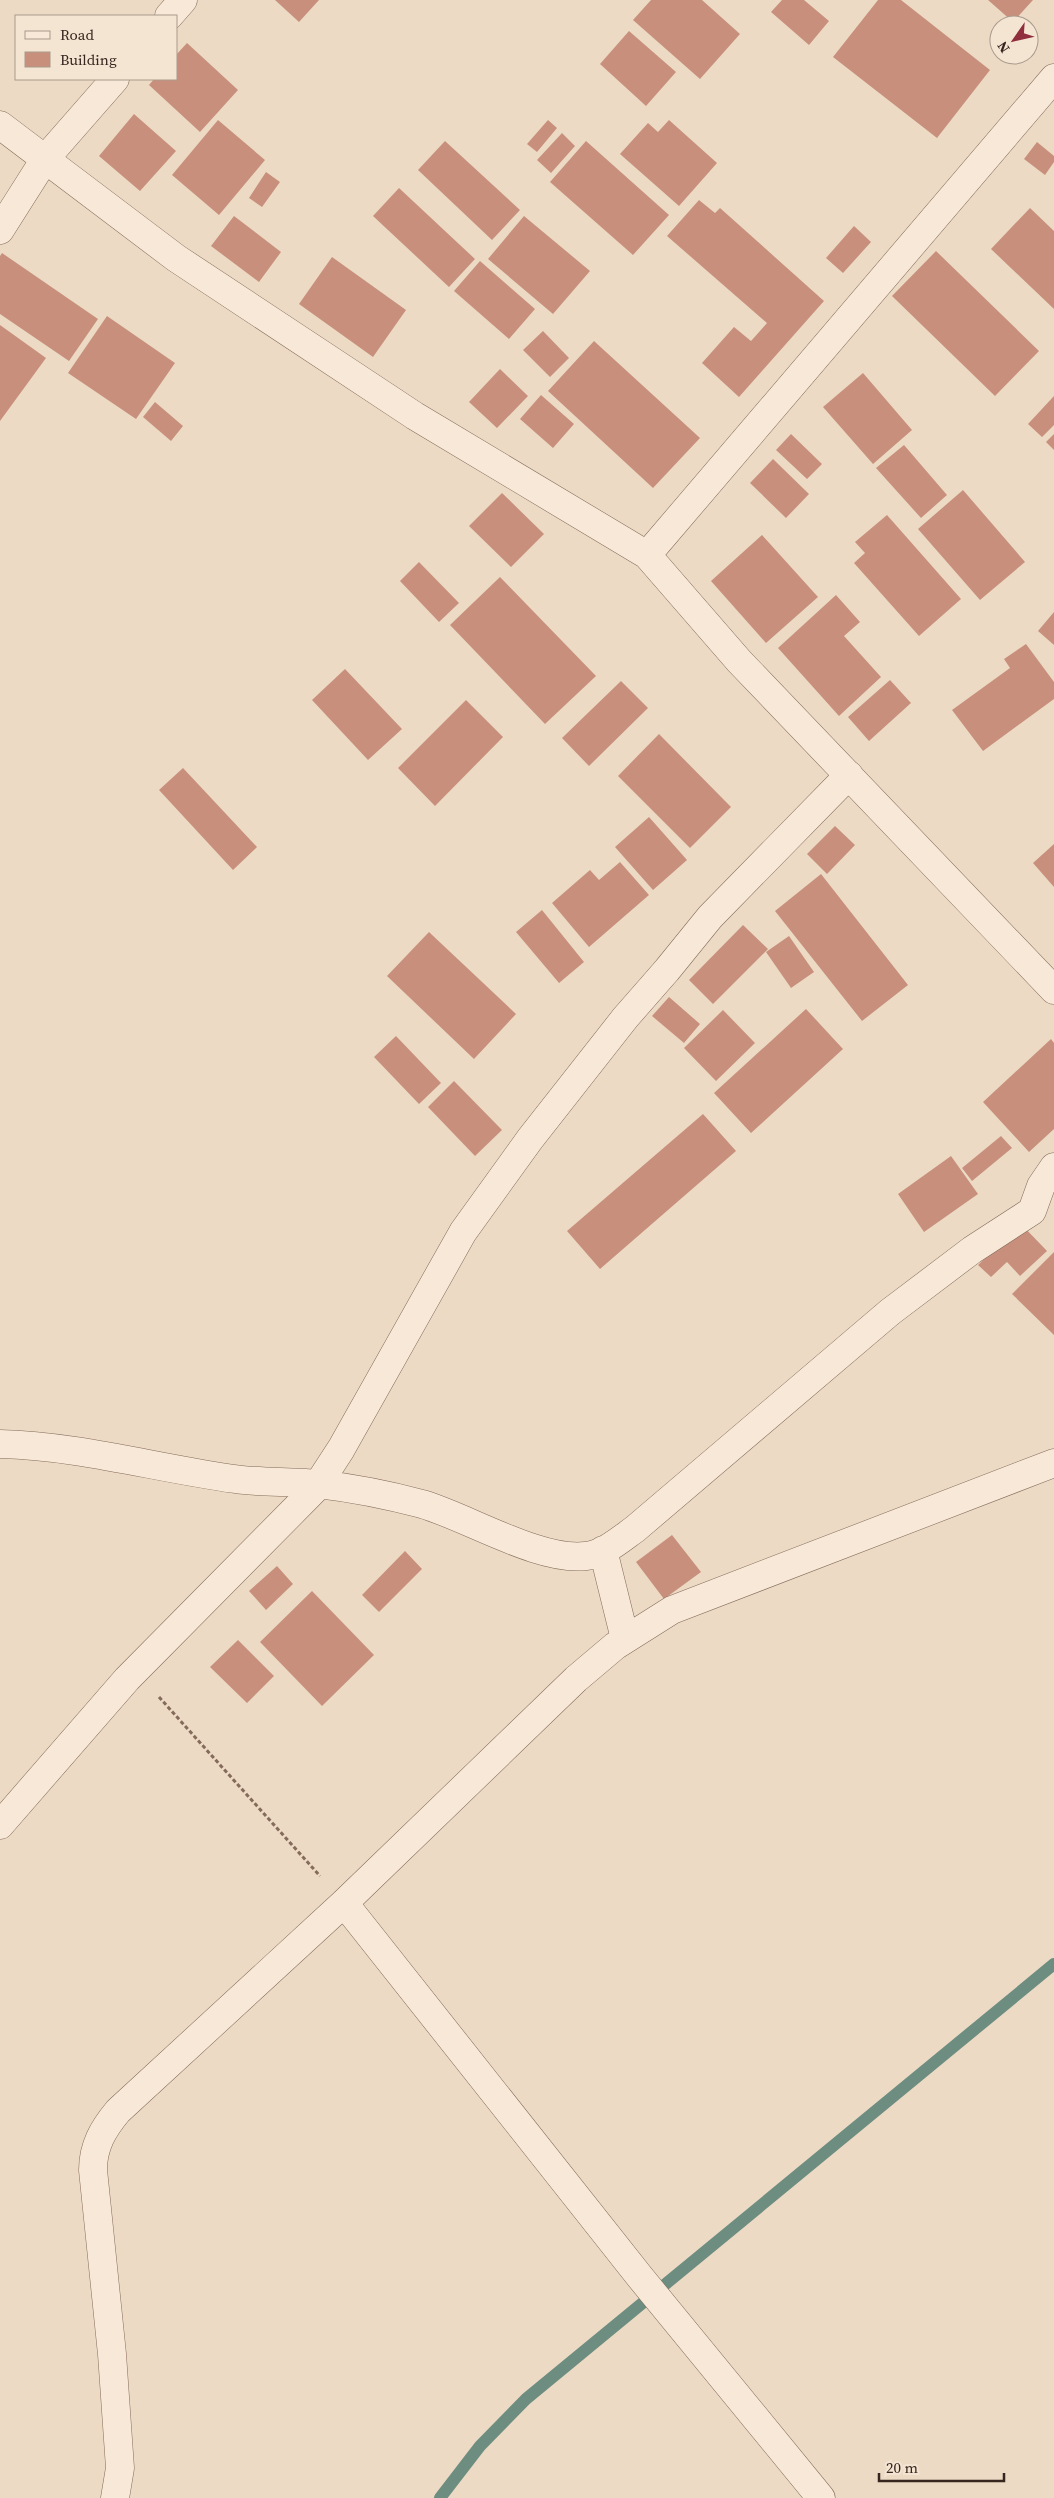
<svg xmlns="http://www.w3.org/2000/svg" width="1054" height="2498" font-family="'Source Serif 4',serif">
<rect width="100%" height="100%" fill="#ecdac4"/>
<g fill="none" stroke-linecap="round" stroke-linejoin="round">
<path stroke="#6d8d80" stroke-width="12" d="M440,2498L480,2446L526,2399L1054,1964"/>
</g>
<path fill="#c8907c" d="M275,0H319L299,22Z
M651,0H702L740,34L700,79L633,20Z
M782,0H804L829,21L809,45L771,12Z
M878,0H901L990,70L937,138L833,57Z
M988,0H1033L1013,22Z
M629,31L676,72L646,106L600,64Z
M187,43L238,90L200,132L149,85L154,79H176V55Z
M134,114L176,151L140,191L99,156Z
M218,120L265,160L219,215L172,175Z
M548,120L557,128L537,152L527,144Z
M669,120L717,163L679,206L620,154L648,123L658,132Z
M562,133L575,146L551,173L537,160Z
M445,141L520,210L492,240L418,170Z
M586,141L669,215L633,255L550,182Z
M1037,142L1054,156V162L1045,175L1024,159Z
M266,172L280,182L262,207L249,198Z
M399,188L475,259L449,287L373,216Z
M699,200L715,213L720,208L824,301L739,397L702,363L734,327L751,341L767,323L667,236Z
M1030,208L1054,231V309L991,249Z
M234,216L281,252L259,282L211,246Z
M524,216L590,271L553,314L488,259Z
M854,226L871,242L843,273L826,258Z
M936,251L1039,351L995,396L892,296Z
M2,253L98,319L69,361L0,314V256Z
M332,257L406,310L373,357L299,304Z
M480,261L535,309L509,339L454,291Z
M107,316L175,363L136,419L68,373Z
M0,325L46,358L0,421Z
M543,331L569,358L550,377L523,350Z
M594,341L700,438L653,488L548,391Z
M500,369L528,396L497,428L469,402Z
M863,373L912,430L873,464L823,407Z
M541,395L574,424L553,448L520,419Z
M1054,396V425L1042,437L1028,424Z
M155,402L183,426L171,441L143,417Z
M791,434L822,464L807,479L776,450Z
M1054,434V450L1046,442Z
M904,445L947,495L921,518L876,468Z
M773,459L809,494L786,518L750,483Z
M963,490L1025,562L980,600L918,529Z
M502,493L544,534L511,567L469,526Z
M887,515L961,599L919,636L854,563L865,553L855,542Z
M762,535L818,597L766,643L711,581Z
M419,562L459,603L439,622L400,581Z
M500,577L596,676L545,724L450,625Z
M836,595L860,622L844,636L881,677L839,716L778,648Z
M1054,612V645L1038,631Z
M1026,644L1054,682V699L983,751L952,710L1010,668L1004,659Z
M345,669L402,729L368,760L312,700Z
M890,680L911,703L869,741L848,717Z
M621,681L648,708L589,766L562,738Z
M466,700L503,737L435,806L398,768Z
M659,734L731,807L690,848L618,776Z
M183,768L257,847L233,870L159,790Z
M649,817L687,860L653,890L615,847Z
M835,826L855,845L827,874L807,854Z
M1054,844V887L1033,863Z
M620,862L649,895L589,947L552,903L590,870L599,880Z
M821,874L908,985L862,1021L775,911Z
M542,910L584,962L559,983L516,932Z
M743,925L768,949L713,1004L689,980Z
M429,932L516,1014L474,1059L387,976Z
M789,936L814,972L791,988L766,952Z
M669,997L700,1024L684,1043L652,1016Z
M806,1009L843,1049L751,1133L714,1093Z
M723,1010L755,1043L716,1081L684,1048Z
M396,1036L441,1083L419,1104L374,1057Z
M1051,1039L1054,1043V1129L1029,1152L983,1102Z
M454,1081L502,1130L475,1156L428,1107Z
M703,1114L736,1151L600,1269L567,1231Z
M1001,1136L1012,1148L972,1181L962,1168Z
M951,1156L978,1194L924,1232L898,1194Z
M1021,1224L1047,1251L1020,1276L1007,1262L991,1277L978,1265Z
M1054,1252V1335L1012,1294Z
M672,1535L701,1572L664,1599L636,1562Z
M405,1551L422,1569L379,1612L362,1595Z
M277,1566L293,1584L266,1610L249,1591Z
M312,1591L374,1655L322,1706L260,1642Z
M238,1640L274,1676L247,1703L210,1667Z"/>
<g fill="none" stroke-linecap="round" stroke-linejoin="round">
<defs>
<path id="minor" d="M169,16L183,0
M0,125L176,258L415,416L647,555L739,661L1054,990
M0,230L45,159L115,79
M647,555L1054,78
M0,1444C80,1446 156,1468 235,1479C262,1483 290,1481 318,1484C353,1488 388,1495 422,1504C467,1517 540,1562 586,1556C604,1554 621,1539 635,1529L890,1312L972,1250L1032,1211L1041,1186L1054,1167
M603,1550L625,1639
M0,1825L127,1679L315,1489L341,1449L463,1232L530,1139L625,1018L667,970L710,917L849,775
M344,1903L640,2277L821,2498
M115,2498L120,2468L112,2354L93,2170C93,2146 103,2129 118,2111L344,1903L576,1679L615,1646L672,1610L1054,1463"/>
</defs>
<use href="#minor" stroke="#856b5b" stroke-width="29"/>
<path stroke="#856b5b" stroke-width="3" stroke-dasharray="4 2.5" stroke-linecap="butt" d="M159,1697L320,1876"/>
<use href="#minor" stroke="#f7e8d7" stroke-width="28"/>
</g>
<rect x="15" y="15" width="162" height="65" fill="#f4e5d3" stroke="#a8998b"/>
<rect x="25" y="31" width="25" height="8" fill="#f7e8d7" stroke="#a8998b"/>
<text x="60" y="40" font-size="15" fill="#36261f">Road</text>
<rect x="25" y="52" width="25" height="15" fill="#c8907c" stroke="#a8998b"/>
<text x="60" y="65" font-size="15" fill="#36261f">Building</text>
<g transform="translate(1014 40) rotate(236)"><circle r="24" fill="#f4e5d3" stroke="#a8998b"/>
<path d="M0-4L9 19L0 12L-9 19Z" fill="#912e3e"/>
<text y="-8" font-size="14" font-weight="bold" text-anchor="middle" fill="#36261f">N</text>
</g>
<path d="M879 2473v8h125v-8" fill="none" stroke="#36261f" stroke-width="2.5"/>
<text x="886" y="2473" font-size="15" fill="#36261f" stroke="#f4e5d3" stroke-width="4" paint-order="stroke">20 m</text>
</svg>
